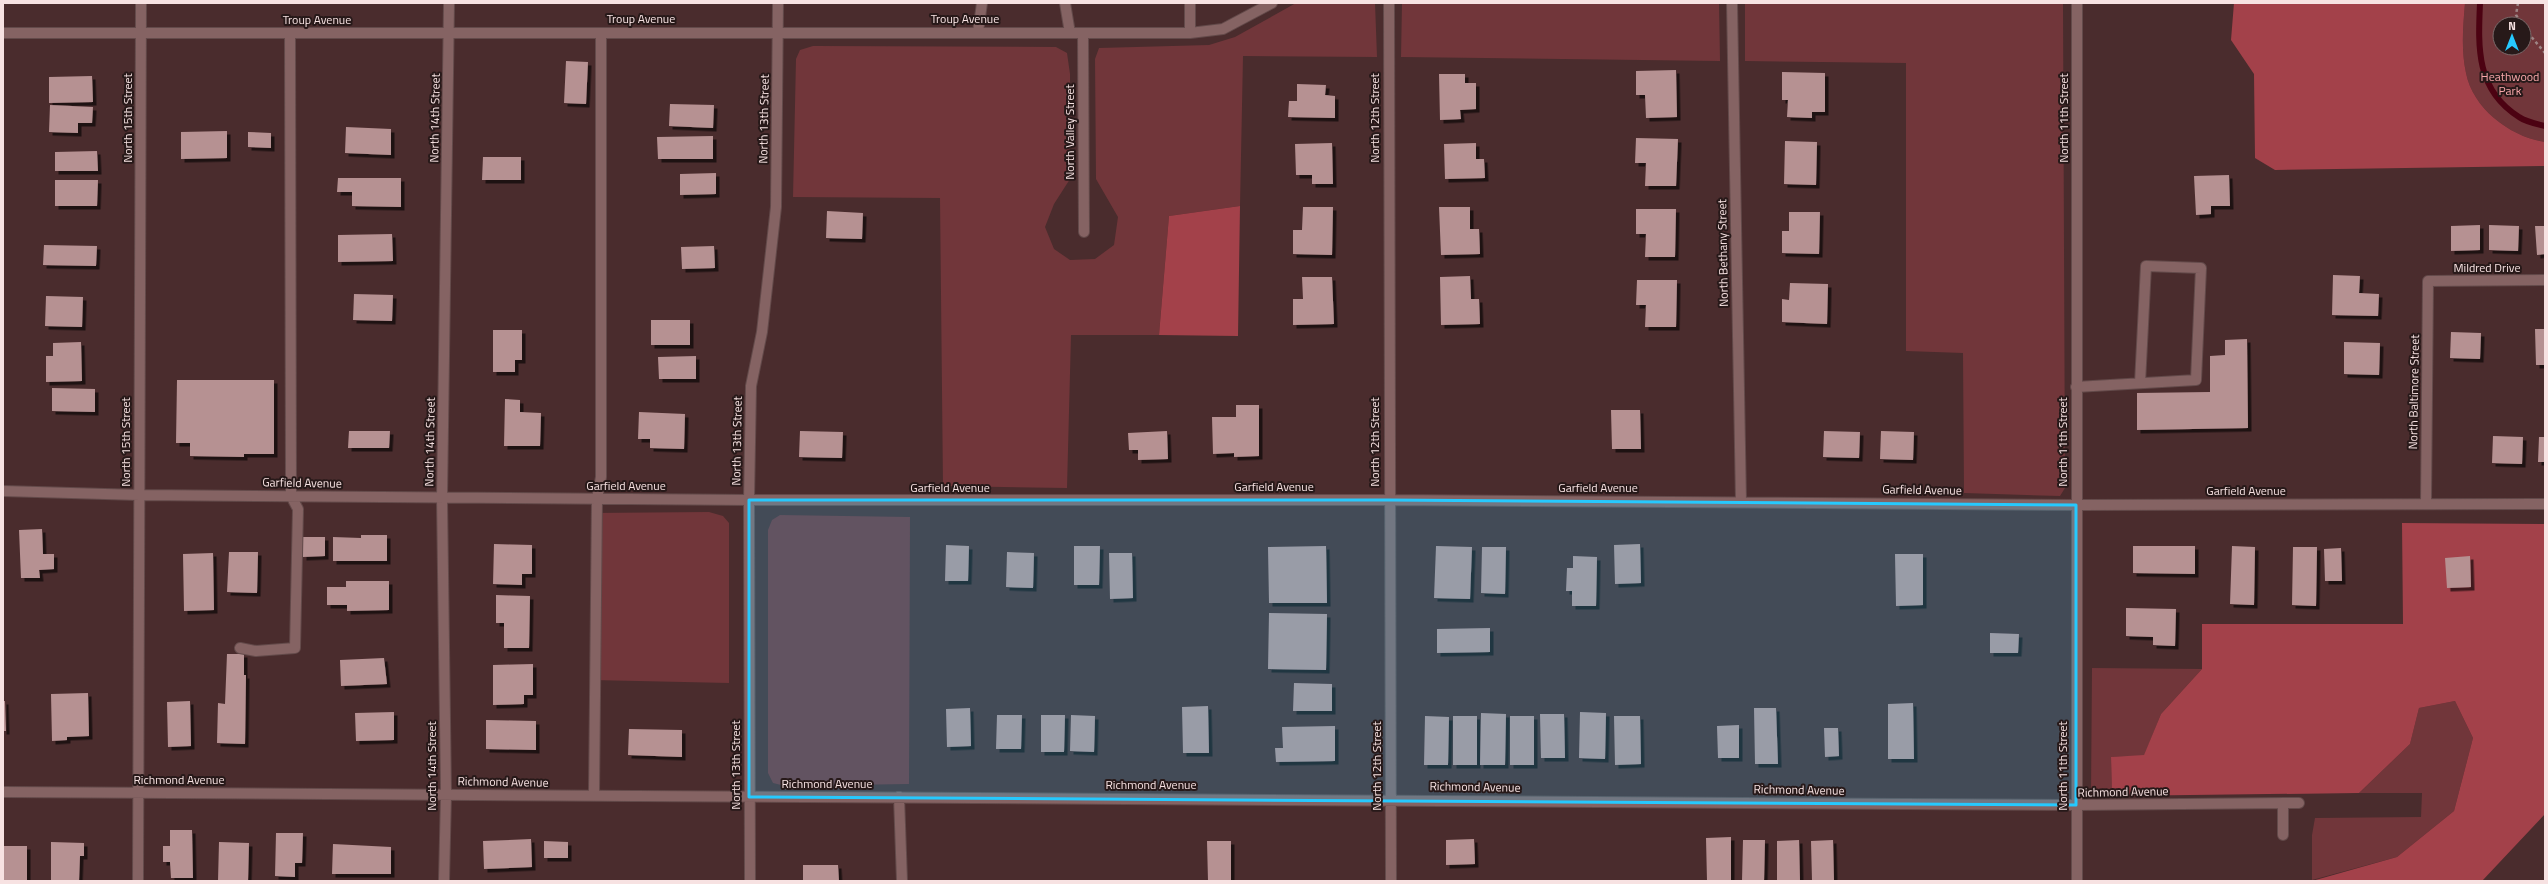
<svg xmlns="http://www.w3.org/2000/svg" width="2548" height="884" font-family="'Titillium Web',sans-serif">
<defs>
<filter id="shadow"><feDropShadow dx="3.5" dy="3.5" stdDeviation="0" flood-color="#0009"/></filter>
</defs>
<rect width="100%" height="100%" fill="#4a2c2d"/>
<path fill="#71363a" fill-rule="evenodd" d="M1296,3H1375L1377,57L1243,56L1240,206L1169,216L1159,335H1071L1067,488L943,486L940,198L793,197L796,59L800,50L813,46L1056,47L1067,53L1070,74V179L1054,204L1045,227L1054,249L1070,260L1095,259L1114,245L1118,217L1096,179L1095,59L1099,48L1209,45L1235,37Z
M1402,3H1719L1720,61L1401,57Z
M1745,3H2063L2065,488L2060,496L1964,493L1963,353L1906,351V63L1745,61Z
M2465,3H2545V142C2511,137 2473,109 2466,73C2461,50 2463,27 2465,3ZM2500,24H2524V48H2500Z
M709,512L723,516L729,523V683L592,680L591,513Z
M780,515L910,517L909,784L785,786L773,783L768,773V530L772,520Z
M2092,668L2202,669L2161,714L2144,756L2111,757L2112,796L2091,795Z
M2455,701L2473,738L2454,811L2397,857L2312,880V835L2315,818L2421,817L2422,793H2359L2410,744L2419,708Z"/>
<path fill="#a3414a" d="M2234,3H2465C2463,27 2461,50 2466,73C2473,109 2511,137 2545,142V166L2275,170L2255,158L2254,74L2231,40Z
M1240,206L1238,336L1159,335L1169,216Z
M2402,523L2545,524V814L2482,881H2312L2397,857L2454,811L2473,738L2455,701L2419,708L2410,744L2359,793L2112,796L2111,757L2144,755L2161,714L2202,669V624H2403Z"/>
<g fill="none" stroke-linecap="round" stroke-linejoin="round">
<path stroke="#4c0212" stroke-width="6" d="M2480,3C2478,48 2476,90 2519,117C2526,122 2537,124 2545,126"/>
</g>
<path fill="#b69192" filter="url(#shadow)" d="M566,61L588,62L586,104L564,103Z
M1676,70L1677,117L1646,118L1645,95H1636V71Z
M1782,72L1825,73V112H1812V118L1787,117L1788,100H1782Z
M1439,74H1465V83H1476V109L1460,110L1461,119L1440,120Z
M92,76L93,102L49,103V77Z
M1297,84L1326,85L1325,95L1335,96V118L1288,117L1289,101H1297Z
M670,104L714,105L713,128L669,126Z
M50,105L93,107L92,123H78V133L49,132Z
M346,127L391,129V155L345,153Z
M227,131V158L181,159V132Z
M248,132L271,133V148L248,147Z
M713,136V159H658L657,137Z
M1636,138L1678,139L1676,186H1645L1646,163H1635Z
M1785,141L1817,142L1816,185L1784,184Z
M1332,143L1333,184H1312V175H1296L1295,144Z
M1476,143V159H1484L1485,178L1445,179L1444,144Z
M97,151L98,171H55V152Z
M483,157H521V180H482Z
M716,173V194L680,195V174Z
M2229,175L2230,206H2211V214L2196,215L2194,176Z
M338,178H401V207L352,206V192H337Z
M55,180H98L97,206H55Z
M1303,207H1333L1332,255L1293,254V230H1302Z
M1439,207H1470V229H1479L1480,254L1441,255Z
M1636,209H1676L1675,257H1645L1646,234H1636Z
M827,211L863,213L862,239L826,238Z
M1789,212H1820L1819,254L1782,253V231H1789Z
M2480,225V250L2451,251V226Z
M2489,225L2519,226L2518,251L2489,250Z
M2535,226H2545V254L2537,255Z
M392,234L393,261L338,262V235Z
M44,245L97,246L96,266L43,265Z
M714,246L715,268L682,269L681,247Z
M2333,275L2360,276L2359,293L2379,294L2378,316L2332,315Z
M1470,276L1471,299H1479L1480,324L1441,325L1440,277Z
M1302,277H1332L1334,324L1293,325V299H1303Z
M1637,280H1677L1676,327H1645L1646,305H1636Z
M1790,283L1828,284L1827,324L1782,322V299L1789,300Z
M354,294L393,295L392,321L353,320Z
M46,296L83,297L82,327L45,326Z
M651,320H690V345H651Z
M2535,329H2545V365H2536Z
M493,330H522V360H515V372H493Z
M2451,332L2481,333L2480,359L2450,358Z
M2247,339L2248,428L2137,430V393L2210,392V356L2225,355V340Z
M81,342L82,381L46,382V356H53V343Z
M2344,342L2380,343L2379,375L2344,374Z
M696,356V379H659L658,357Z
M177,380H274V454H244V457L190,456V443H176Z
M52,388L95,389V412L52,411Z
M505,399L520,400V412L541,413L540,446H504Z
M1236,405H1259V456L1234,457V453L1213,454L1212,417H1236Z
M1611,410H1640L1641,449H1612Z
M639,412L685,414L684,449L650,448V439H638Z
M349,431H390L389,448H348Z
M800,431L843,432L842,458L799,457Z
M1167,431L1168,459L1138,460V450H1129L1128,433Z
M1824,431L1860,432L1859,458L1823,457Z
M1881,431L1914,432L1913,460L1880,459Z
M2493,436L2523,437L2522,464L2492,463Z
M2539,437H2545V462H2538Z
M42,529L43,554H54V569L39,570L40,578H21L19,530Z
M361,535H387V561H333V537L361,538Z
M303,537H325V556L303,557Z
M494,544L532,545V574H522V585L493,584Z
M1640,544L1641,583L1615,584L1614,545Z
M946,545L969,546L968,581H945Z
M1074,546H1100L1099,585H1074Z
M1326,546L1327,603H1269L1268,547Z
M1436,546L1472,547L1470,599L1434,598Z
M2133,546H2195V574L2133,573Z
M2232,546L2255,547L2254,605L2230,604Z
M1482,547H1506L1505,594L1481,593Z
M2293,547H2317L2316,606L2292,605Z
M2341,548L2342,581H2325L2324,549Z
M229,552H258L257,593L227,592Z
M1007,552L1034,553L1033,588L1006,587Z
M213,553L214,610L184,611L183,554Z
M1109,553H1132L1133,598L1110,599Z
M1895,554H1923V605L1896,606Z
M1573,556L1597,557L1596,606H1572V591H1566L1567,568H1573Z
M2470,556L2471,587L2447,588L2445,558Z
M346,581H389V610L347,611V605H327V587H346Z
M496,595L530,596L529,648H504V623H496Z
M2126,608L2176,609L2175,646L2153,645V637L2126,636Z
M1269,613L1327,614L1326,670L1268,669Z
M1490,628V652L1437,653V629Z
M1990,633L2019,634L2018,653H1990Z
M227,654H244V675H246L245,744L217,743L218,703L225,704Z
M384,658L387,684L341,686L340,660Z
M533,664V695H524V704L493,705V665Z
M1294,683L1332,684V711H1293Z
M88,693L89,736L67,737V740L52,741L51,694Z
M3,701H5L6,731H3Z
M190,701L191,746L168,747L167,702Z
M1913,703L1914,759H1888V704Z
M1208,706L1209,753H1183L1182,707Z
M970,708L971,746L947,747L946,709Z
M1754,708H1776L1778,764H1755Z
M394,712V740L356,741L355,713Z
M1580,712L1606,713L1605,759L1579,758Z
M1481,713L1506,714L1505,765H1480Z
M1540,714H1564L1565,758H1541Z
M997,715H1022L1021,749H996Z
M1041,715H1065L1064,752H1041Z
M1071,715L1095,716L1094,752L1070,751Z
M1425,716L1449,717L1448,765H1424Z
M1453,716H1477V765H1453Z
M1510,716H1534V765H1510Z
M1614,716H1640L1641,764L1615,765Z
M486,720L536,721V750L486,749Z
M1739,725V758H1718L1717,726Z
M1335,726V761L1276,762L1275,748H1283L1282,727Z
M1824,728H1838L1839,756L1825,757Z
M629,729L682,730V757L628,755Z
M170,830H192L193,878H171L170,862H163V846H170Z
M276,833H303L302,863H295V877L275,876Z
M1731,837V881H1707L1706,838Z
M531,839L532,867L484,869L483,841Z
M1474,839L1475,864L1446,865V840Z
M1743,840H1765L1764,881H1742Z
M1799,840L1800,881H1777V841Z
M1833,840L1834,881H1812L1811,841Z
M544,841L568,842V858H544Z
M1207,841H1231V881H1208Z
M51,842L84,843V856H80L79,881H51Z
M219,842L249,843L248,881H218Z
M333,844L391,847V874H332Z
M3,846H27V881H3Z
M803,865H838L839,881H803Z"/>
<g fill="none" stroke-linecap="round" stroke-linejoin="round">
<defs>
<path id="minor" d="M1065,3L1070,33
M1389,3L1391,881
M1732,3L1741,502
M978,32L982,3
M3,33H1190L1223,29L1272,3
M1083,33L1084,232
M1190,33V3
M2076,387L2196,380L2201,268L2146,266L2140,383
M3,491L139,495L749,500H1388L2076,505L2545,504
M2426,503L2428,281L2545,280
M240,648L256,651L295,648L298,509L291,496L290,33
M3,792L2076,805L2299,803
M594,796L597,499L601,477V33
M899,797L902,881
M2283,803V835
M138,881L141,3
M444,881L446,794L442,498L449,3
M750,881L749,500L751,386L762,332L776,207L778,3
M2077,881V3"/>
</defs>
<use href="#minor" stroke="#634a4a" stroke-width="12"/>
<path stroke="#9e8585" stroke-width="2.5" stroke-dasharray="3 3" stroke-linecap="butt" d="M2518,3L2516,15L2522,24
M2524,28L2545,53"/>
<use href="#minor" stroke="#856363" stroke-width="10"/>
</g>
<path fill="#26c9fe" fill-opacity="0.2" stroke="#26c9fe" stroke-width="3" stroke-linejoin="round" d="M749,500H1388L2076,505V805L749,797Z"/>
<g text-anchor="middle" stroke-width="4" stroke-linejoin="round" paint-order="stroke">
<g font-size="12" fill="#f7e2e2" stroke="#271919">
<text x="641" y="23">Troup Avenue</text>
<text x="965" y="23">Troup Avenue</text>
<text x="317" y="24">Troup Avenue</text>
<text transform="translate(128 118) rotate(-90)" y="4">North 15th Street</text>
<text transform="translate(435 118) rotate(-89)" y="4">North 14th Street</text>
<text transform="translate(1375 118) rotate(-90)" y="4">North 12th Street</text>
<text transform="translate(2064 118) rotate(-90)" y="4">North 11th Street</text>
<text transform="translate(764 119) rotate(-89)" y="4">North 13th Street</text>
<text transform="translate(1070 132) rotate(-90)" y="4">North Valley Street</text>
<text transform="translate(1723 253) rotate(-91)" y="4">North Bethany Street</text>
<text x="2487" y="272">Mildred Drive</text>
<text transform="translate(2414 392) rotate(-89)" y="4">North Baltimore Street</text>
<text transform="translate(737 441) rotate(-89)" y="4">North 13th Street</text>
<text transform="translate(126 442) rotate(-90)" y="4">North 15th Street</text>
<text transform="translate(430 442) rotate(-89)" y="4">North 14th Street</text>
<text transform="translate(1375 442) rotate(-90)" y="4">North 12th Street</text>
<text transform="translate(2063 442) rotate(-90)" y="4">North 11th Street</text>
<text transform="translate(302 483) rotate(1)" y="4">Garfield Avenue</text>
<text x="626" y="490">Garfield Avenue</text>
<text x="1274" y="491">Garfield Avenue</text>
<text x="950" y="492">Garfield Avenue</text>
<text x="1598" y="492">Garfield Avenue</text>
<text transform="translate(1922 490) rotate(1)" y="4">Garfield Avenue</text>
<text x="2246" y="495">Garfield Avenue</text>
<text transform="translate(736 765) rotate(-90)" y="4">North 13th Street</text>
<text transform="translate(432 766) rotate(-90)" y="4">North 14th Street</text>
<text transform="translate(1377 766) rotate(-90)" y="4">North 12th Street</text>
<text transform="translate(2063 766) rotate(-90)" y="4">North 11th Street</text>
<text x="179" y="784">Richmond Avenue</text>
<text transform="translate(503 782) rotate(1)" y="4">Richmond Avenue</text>
<text x="827" y="788">Richmond Avenue</text>
<text x="1151" y="789">Richmond Avenue</text>
<text transform="translate(1475 787) rotate(1)" y="4">Richmond Avenue</text>
<text transform="translate(1799 790) rotate(1)" y="4">Richmond Avenue</text>
<text transform="translate(2123 792) rotate(-1)" y="4">Richmond Avenue</text>
</g>
<g font-size="12" fill="#f8a7aa" stroke="#271919">
<text x="2510" y="81">Heathwood<tspan x="2510" dy="14">Park</tspan></text>
</g>
</g>
<rect width="2548" height="884" fill="none" stroke="#f7e2e2" stroke-width="8"/>
<g transform="translate(2512 36)"><circle r="19" fill="#271919" stroke="#7a6969"/>
<path d="M0-3L7 15L0 10L-7 15Z" fill="#26c9fe"/>
<text y="-6" font-size="11" font-weight="bold" text-anchor="middle" fill="#f7e2e2">N</text>
</g>
</svg>
